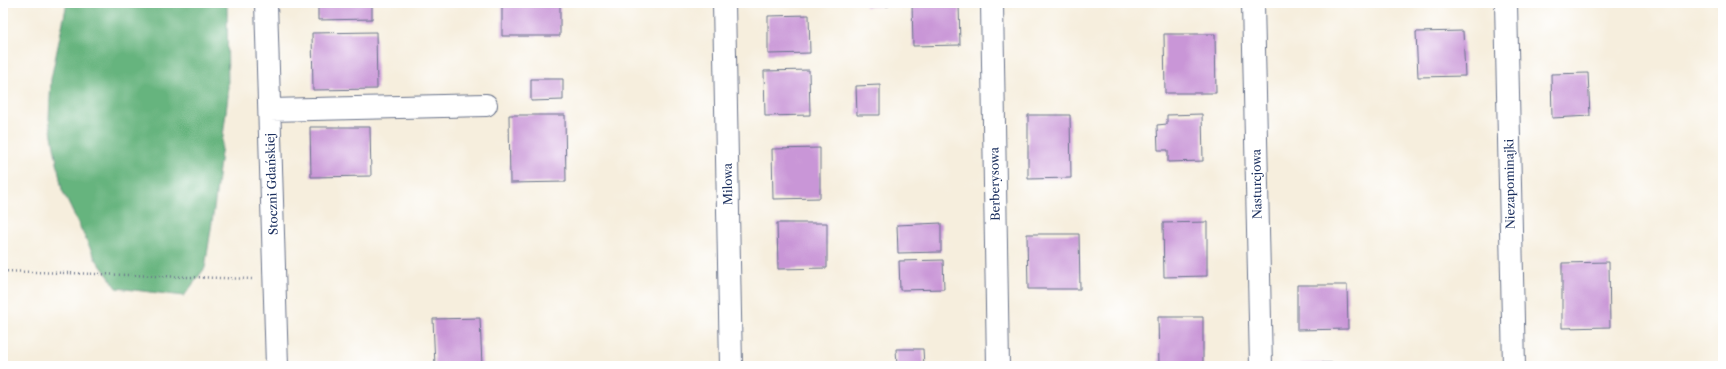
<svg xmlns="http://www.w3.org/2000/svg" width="1726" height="369" font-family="'Libre Caslon Text',serif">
<rect width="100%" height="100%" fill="#fff"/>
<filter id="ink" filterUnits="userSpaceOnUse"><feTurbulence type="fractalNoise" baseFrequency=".025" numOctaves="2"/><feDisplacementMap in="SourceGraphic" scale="8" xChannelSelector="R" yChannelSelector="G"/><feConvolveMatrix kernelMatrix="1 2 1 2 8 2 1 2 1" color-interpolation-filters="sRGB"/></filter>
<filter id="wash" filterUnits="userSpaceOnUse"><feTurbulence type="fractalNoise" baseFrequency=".012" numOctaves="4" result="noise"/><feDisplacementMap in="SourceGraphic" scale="16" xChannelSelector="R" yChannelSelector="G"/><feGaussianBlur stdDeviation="0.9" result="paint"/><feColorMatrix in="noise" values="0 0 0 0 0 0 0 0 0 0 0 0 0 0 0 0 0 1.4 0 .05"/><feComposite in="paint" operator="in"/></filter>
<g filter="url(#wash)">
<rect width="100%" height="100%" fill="#f6eedd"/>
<path fill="#66b47e" stroke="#40726e" d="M67,3H227L228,96L214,209L205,268L184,296L117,288L95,258L62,190L49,119L51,79Z"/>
<g id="blocks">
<path fill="#c996d7" d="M318,3H372V19L318,20Z
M502,3H560V36H502Z
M865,3H888L889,6L865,7Z
M912,3H959L960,45L913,46Z
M809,15L810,53L768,54V16Z
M1463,31L1465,76L1418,77L1416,32Z
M376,32L377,89L313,90L312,33Z
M1164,34H1215L1216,93H1165Z
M809,70L810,115L765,116L764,71Z
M1588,73L1590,116L1552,118L1551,74Z
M531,79H563V100L531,101Z
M880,85V115H857L856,86Z
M1202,114L1203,161L1168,162V150H1158L1157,125L1167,124V115Z
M509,115H565L566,182L510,183Z
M1028,115H1070L1071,178L1028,179Z
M310,127H370L371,176L311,177Z
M820,148V198L773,199L772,149Z
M1207,222V276L1164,277L1163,223Z
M777,223H827V268L778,269Z
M941,223V252L898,253L897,225Z
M1027,234H1079L1080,289H1028Z
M943,260L944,289L900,290L899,261Z
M1609,262L1610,327L1562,328V263Z
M1297,285H1347L1348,329L1297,330Z
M1158,317H1203V366H1159Z
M480,318L482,366H435L433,319Z
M896,349H923L924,366H897Z
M1301,363H1332V366H1301Z"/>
</g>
</g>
<g filter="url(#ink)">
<use href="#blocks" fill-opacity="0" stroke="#68728a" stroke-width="1"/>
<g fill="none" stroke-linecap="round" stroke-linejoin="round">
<defs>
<path id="minor" d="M266,3L277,366
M724,3L731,366
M992,3L998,366
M1253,3L1261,366
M1506,3L1514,366
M270,110L486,105"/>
</defs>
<use href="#minor" stroke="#68728a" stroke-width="24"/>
<path stroke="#68728a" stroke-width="2.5" stroke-dasharray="1 3" stroke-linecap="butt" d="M3,271L252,279"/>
<use href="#minor" stroke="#fff" stroke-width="22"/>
</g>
</g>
<g text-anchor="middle" stroke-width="3" stroke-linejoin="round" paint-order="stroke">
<g font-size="12" fill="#1b2f5e" stroke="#fff">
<text transform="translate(272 184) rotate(-92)" y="4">Stoczni Gdańskiej</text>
<text transform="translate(728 184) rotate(-91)" y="4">Milowa</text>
<text transform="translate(995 184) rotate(-91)" y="4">Berberysowa</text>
<text transform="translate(1257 184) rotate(-91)" y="4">Nasturcjowa</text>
<text transform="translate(1510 184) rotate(-91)" y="4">Niezapominajki</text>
</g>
</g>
<rect width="1726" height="369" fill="none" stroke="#fff" stroke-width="16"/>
</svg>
